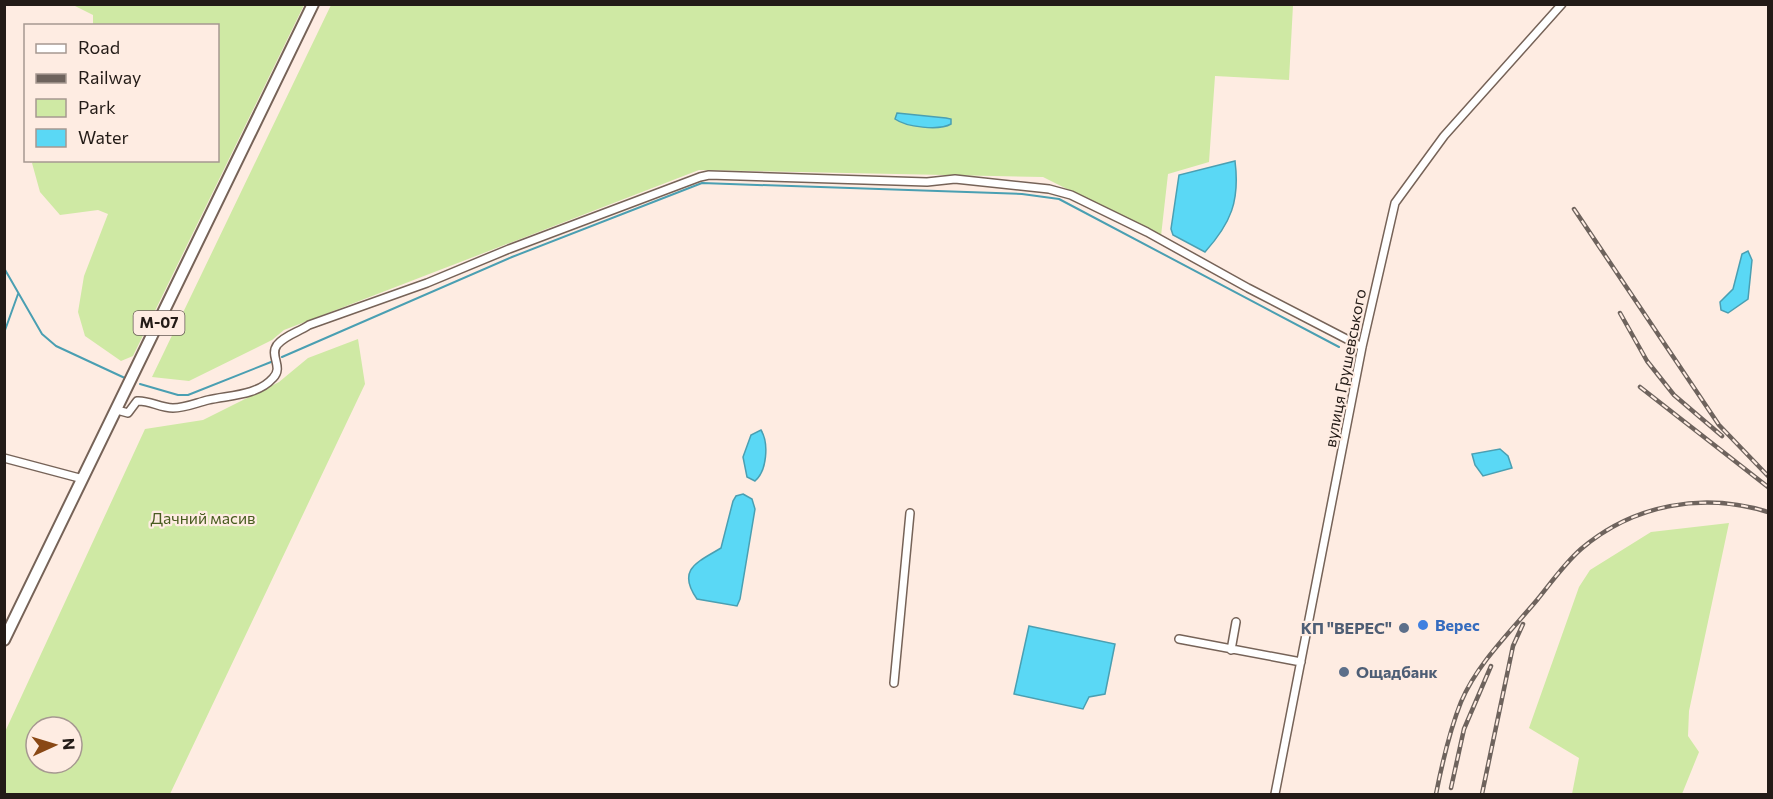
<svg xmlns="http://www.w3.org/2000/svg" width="1773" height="799" font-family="Commissioner,sans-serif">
<rect width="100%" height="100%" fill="#feece2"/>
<path fill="#cfe9a4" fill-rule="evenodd" d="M73,5H304L133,356L121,361L85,336L78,312L84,276L108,214L98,210L60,215L40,192L32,163L35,160H218V26L93,25V15Z
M331,5H1293L1289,80L1215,76L1209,162L1168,174L1161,236L1043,177L699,170L284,330L272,340L189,381L152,377Z
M358,339L365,384L170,794H5L4,734L145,429L203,420L279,382L308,358ZM36,727H72V763H36Z
M1729,523L1689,711L1688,736L1699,752L1682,794H1572L1579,758L1529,728L1579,587L1590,570L1651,532Z"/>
<path fill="#5ad8f5" stroke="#4a9fb2" stroke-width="1.5" d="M897,113L946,118L951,119V124C939,131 906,127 895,119Z
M1235,161C1240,201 1231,223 1205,252L1173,235L1171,229L1179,175Z
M1748,251L1752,260L1748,299L1728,313L1721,310L1720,302L1733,289L1742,254Z
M761,430C769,443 767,471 755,481L747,477L743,457L751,435Z
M1500,449L1508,456L1512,468L1483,476L1475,465L1472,454Z
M743,494L752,499L755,509L740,599L737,606L697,599C676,569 698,562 721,548L733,501L736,496Z
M1029,626L1115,644L1105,694L1089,697L1083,709L1014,694Z"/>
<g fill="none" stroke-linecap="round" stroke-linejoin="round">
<path stroke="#4a9fb2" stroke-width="2" d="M4,268L42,334L56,346L127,379
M4,333L18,294
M282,357L512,257L702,183L1022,194L1059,199L1339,347
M140,384L178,395H188L271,362"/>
<defs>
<path id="minor" d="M117,410L128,413L137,401C149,400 160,408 173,408C185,408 196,403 208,400C229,395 257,396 273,378C284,367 269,356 277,345C285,335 299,332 309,325L427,283L509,249L700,177L709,175L927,182L955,179L1049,189L1071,195L1147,232L1248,288L1362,347
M4,458L83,479
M1179,639L1301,662
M1231,650L1236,622
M894,683L910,513
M1275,794L1362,347L1395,203L1444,136L1562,4"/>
<path id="highway" d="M4,640L313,4"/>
</defs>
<use href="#minor" stroke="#766358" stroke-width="10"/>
<use href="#highway" stroke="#766358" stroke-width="14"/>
<use href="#minor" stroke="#fff" stroke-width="7"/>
<use href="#highway" stroke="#fff" stroke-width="10"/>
<defs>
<path id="rail" d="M1574,209L1719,425L1768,476
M1620,313L1647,361L1674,395L1722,436
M1640,387L1768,487
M1451,788L1464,729L1491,666
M1436,794C1442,764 1449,732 1461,702C1477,664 1510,632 1537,600C1551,583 1564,564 1581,549C1634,504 1703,492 1768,512
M1482,794L1513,646L1523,624"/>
</defs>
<use href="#rail" stroke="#6e635d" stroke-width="4.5"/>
<use href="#rail" stroke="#feece2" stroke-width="2" stroke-dasharray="7" stroke-linecap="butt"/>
</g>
<circle fill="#3f7fe0" stroke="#feece2" stroke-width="2" cx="1423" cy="625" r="6"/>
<g fill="#5c6f8a" stroke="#feece2" stroke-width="2">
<circle cx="1404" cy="628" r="6"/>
<circle cx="1344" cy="672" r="6"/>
</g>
<g text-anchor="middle" stroke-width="4.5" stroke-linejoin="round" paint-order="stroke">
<rect fill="#feece2" stroke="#655a54" stroke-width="1.5" x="133.5" y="311" width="51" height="24" rx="4.5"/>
<g font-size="15" font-weight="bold" fill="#231b17">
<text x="159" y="328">М-07</text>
</g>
<g font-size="16" fill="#231b17" stroke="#feece2">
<text transform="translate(1345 368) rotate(-79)" y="6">вулиця Грушевського</text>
</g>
<g font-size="16" fill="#495c20" stroke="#feece2">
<text x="203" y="524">Дачний масив</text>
</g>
<g font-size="16" font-weight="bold" fill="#366cbe" stroke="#feece2" text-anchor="start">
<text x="1435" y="631">Верес</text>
</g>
<g font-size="16" font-weight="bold" fill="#4e5e75" stroke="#feece2" text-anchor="end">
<text x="1392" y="634">КП "ВЕРЕС"</text>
<text x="1356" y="678" text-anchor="start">Ощадбанк</text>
</g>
</g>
<rect width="1773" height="799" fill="none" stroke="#231b17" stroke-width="12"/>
<rect x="24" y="24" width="195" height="138" fill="#feece2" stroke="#a69891" stroke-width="1.5"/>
<rect x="36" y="44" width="30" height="9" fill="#ffffff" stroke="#a69891" stroke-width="1.5"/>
<text x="78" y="54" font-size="18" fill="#231b17">Road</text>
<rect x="36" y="74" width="30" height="9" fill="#6e635d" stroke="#a69891" stroke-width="1.5"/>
<text x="78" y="84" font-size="18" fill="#231b17">Railway</text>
<rect x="36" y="99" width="30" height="18" fill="#cfe9a4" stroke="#a69891" stroke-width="1.5"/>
<text x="78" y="114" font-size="18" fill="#231b17">Park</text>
<rect x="36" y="129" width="30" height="18" fill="#5ad8f5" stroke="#a69891" stroke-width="1.5"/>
<text x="78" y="144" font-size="18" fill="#231b17">Water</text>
<g transform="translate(54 745) rotate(86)"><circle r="28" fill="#feece2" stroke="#a69891" stroke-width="1.5"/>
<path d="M0-4.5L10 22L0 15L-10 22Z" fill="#894815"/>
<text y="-9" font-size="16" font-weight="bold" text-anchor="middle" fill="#231b17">N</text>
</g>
</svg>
